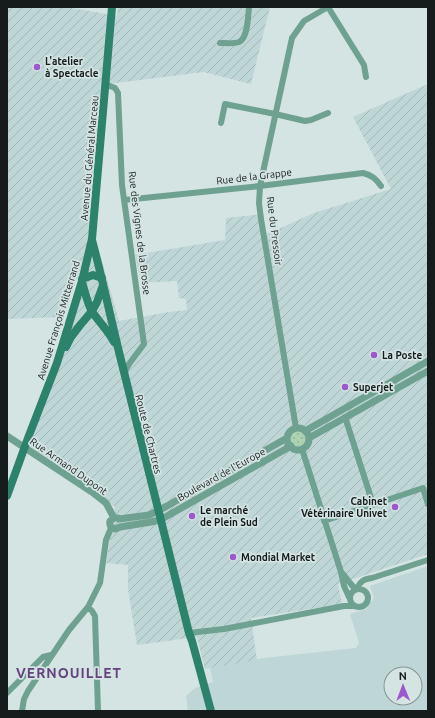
<svg xmlns="http://www.w3.org/2000/svg" width="435" height="718" font-family="Ubuntu,sans-serif">
<defs>
<pattern id="industrial-furrows" width="10" height="10" patternUnits="userSpaceOnUse"><rect width="10" height="10" fill="#bed6d5"/><path d="M-1 1l2-2M0 10L10 0M9 11l2-2" fill="none" stroke="#a3b7b6"/></pattern>
<pattern id="grass-dots" width="8" height="8" patternUnits="userSpaceOnUse"><rect width="8" height="8" fill="#add2b1"/><path d="M2 2h.1M6 6h.1" fill="none" stroke="#94b498" stroke-width="1.8" stroke-linecap="round"/></pattern>
</defs>
<rect width="100%" height="100%" fill="#d4e4e3"/>
<path fill="#bed6d5" fill-rule="evenodd" d="M428,566V711H188L186,696L195,688L213,682L210,668L264,658L356,648L359,643L350,614L366,609L374,598L370,586ZM391,674H415V698H391Z"/>
<path fill="url(#industrial-furrows)" d="M7,7H66L117,16L118,7H270L251,84L204,72L116,83H101L88,246L64,317L7,319Z
M428,84V554L338,584L342,604L251,618L257,660L205,669L197,637L137,645L128,589V565L106,563L115,507L30,446L91,259L101,258L119,321L169,312L187,310L186,299L179,298L177,281L141,283L135,255L225,240L226,218L263,214L266,234L272,232L314,213L391,189L353,117Z"/>
<path fill="url(#grass-dots)" d="M290 439a8 8 0 1 1 16 0a8 8 0 1 1-16 0Z"/>
<g fill="none" stroke-linecap="round" stroke-linejoin="round">
<path stroke="#6fa190" stroke-width="6" d="M328,7L364,65L366,77
M220,43C226,43 234,44 239,42C248,38 248,16 249,7
M105,84L115,88L118,93L122,185L144,344L129,364L124,373
M221,123L225,104L275,114L305,121L311,120L328,113
M124,200L260,186L363,173C372,175 376,179 381,186
M345,417L373,504
M296,428L261,219L259,203L260,186L292,38L304,21L328,7
M302,449L341,572L344,586L349,597
M324,521L423,488L428,504
M342,573L355,589
M350 598a9 9 0 1 1 18 0a9 9 0 1 1-18 0Z
M357,589C360,581 364,579 372,578L428,560
M88,607L92,611L95,616L98,711
M189,633L224,629L344,606H353
M7,693L43,657L51,655
M22,711L24,699L28,691L69,630L88,607L100,583L106,540L111,528"/>
<path stroke="#6fa190" stroke-width="7" d="M287 439a11 11 0 1 1 22 0a11 11 0 1 1-22 0Z
M305,431L428,361
M7,436L92,492L106,503L114,518
M309,438L428,371
M114,518L110,521C109,525 111,528 115,529L120,527L151,522L160,520L291,446
M114,518H118L119,519L149,515L167,506L287,438"/>
<path stroke="#2c826a" stroke-width="8" d="M92,240C102,277 110,315 119,352C142,446 166,539 189,633L192,641L211,711
M82,279L93,275L102,278
M82,282C85,292 87,301 91,310C98,321 108,330 114,342
M66,347L71,337L81,324L92,311L97,302L103,285
M7,496L28,438L57,363L82,281L92,239L112,7"/>
</g>
<g fill="#9d58cd" stroke="#d4e4e3" stroke-width="1.5">
<circle cx="37" cy="67" r="4"/>
<circle cx="374" cy="355" r="4"/>
<circle cx="345" cy="387" r="4"/>
<circle cx="395" cy="507" r="4"/>
<circle cx="192" cy="516" r="4"/>
<circle cx="233" cy="557" r="4"/>
</g>
<g text-anchor="middle" stroke-width="3.5" stroke-linejoin="round" paint-order="stroke">
<g font-size="10" font-weight="bold" fill="#161c1c" stroke="#d4e4e3" text-anchor="start">
<text x="45" y="65">L'atelier<tspan x="45" dy="12">à Spectacle</tspan></text>
<text x="382" y="359">La Poste</text>
<text x="353" y="391">Superjet</text>
<text x="387" y="505" text-anchor="end">Cabinet<tspan x="387" dy="12">Vétérinaire Univet</tspan></text>
<text x="200" y="514">Le marché<tspan x="200" dy="12">de Plein Sud</tspan></text>
<text x="241" y="561">Mondial Market</text>
</g>
<g font-size="10" fill="#161c1c" stroke="#d4e4e3">
<text transform="translate(89 158) rotate(-85)" y="4">Avenue du Général Marceau</text>
<text transform="translate(254 176) rotate(-7)" y="4">Rue de la Grappe</text>
<text transform="translate(275 231) rotate(83)" y="4">Rue du Pressoir</text>
<text transform="translate(140 233) rotate(83)" y="4">Rue des Vignes de la Brosse</text>
<text transform="translate(58 320) rotate(-73)" y="4">Avenue François Mitterrand</text>
<text transform="translate(149 434) rotate(76)" y="4">Route de Chartres</text>
<text transform="translate(69 466) rotate(35)" y="4">Rue Armand Dupont</text>
<text transform="translate(221 474) rotate(-29)" y="4">Boulevard de l'Europe</text>
</g>
<g font-size="14" font-weight="bold" letter-spacing="1" fill="#65447e" stroke="#d4e4e3">
<text x="69" y="678">VERNOUILLET</text>
</g>
</g>
<rect width="435" height="718" fill="none" stroke="#161c1c" stroke-width="16"/>
<g transform="translate(403 686) rotate(359)"><circle r="19" fill="#d4e4e3" stroke="#889493"/>
<path d="M0-3L7 15L0 10L-7 15Z" fill="#9d58cd"/>
<text y="-6" font-size="11" font-weight="bold" text-anchor="middle" fill="#161c1c">N</text>
</g>
</svg>
